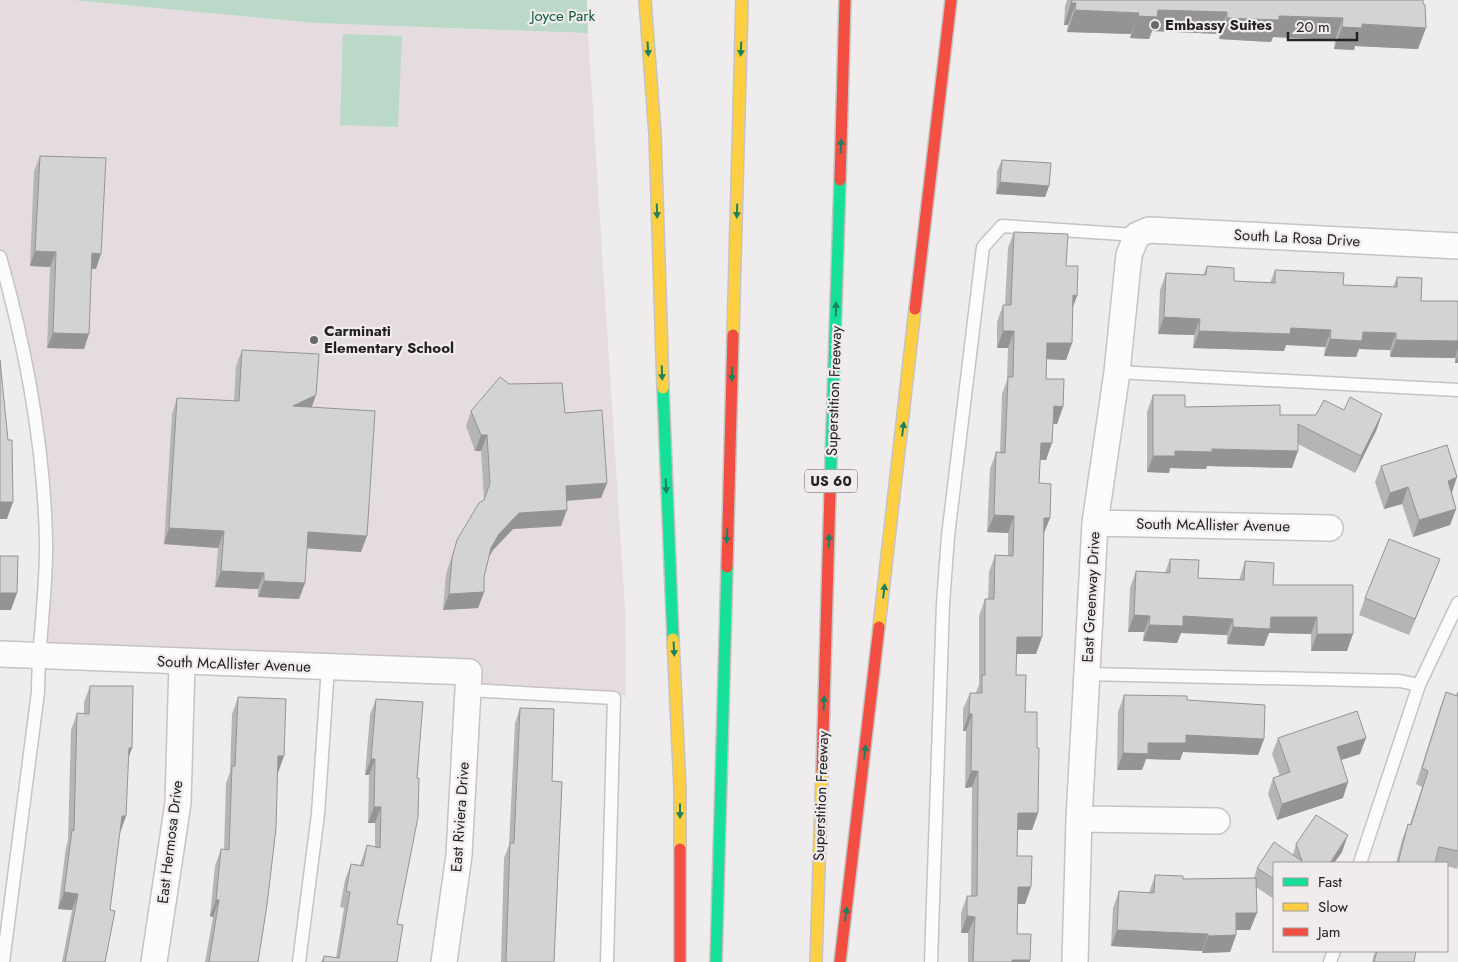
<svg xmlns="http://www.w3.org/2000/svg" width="1458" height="962" font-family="Jost,sans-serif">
<rect width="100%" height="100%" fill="#efeced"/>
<path fill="#e5dcdf" d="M0,0H71L315,23L588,33L625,608L626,697L469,690V672L38,656L46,543L41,450L0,257Z"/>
<path fill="#bad9c8" d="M71,0H587L588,33L315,23Z
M343,34L402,36L398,127L340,125Z"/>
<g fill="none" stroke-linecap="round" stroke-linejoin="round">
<defs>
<path id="lane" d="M0,257C26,349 44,445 46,541C47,590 38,642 38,692L3,962
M1117,372L1458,390
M1086,674L1400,681L1419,685
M469,690L614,698L607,962
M1360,863L1419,685L1458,603
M299,962L318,814L328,667
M931,962L943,604L948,536L983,247L1002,226L1137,235
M1330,962L1334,951"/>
<path id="street" d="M1095,523L1330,528
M0,654L469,672L459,855L444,962
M1079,819L1217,821
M154,962L178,803L182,662
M1075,962L1079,819L1095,523L1117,372L1129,255L1137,235L1149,230L1458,246"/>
<path id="fast" d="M663,388L673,639
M830,492L840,180
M716,962L727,567"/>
<path id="slow" d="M645,0L655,134L663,388
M733,335L742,0
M879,627L915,309
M673,639L680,789V849
M816,962L822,771"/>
<path id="jam" d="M840,180L845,0
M915,309L951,0
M727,567L733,335
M822,771L830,492
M680,849V962
M840,962L879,627"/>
</defs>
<use href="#lane" stroke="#c5c3c3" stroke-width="15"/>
<use href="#street" stroke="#c5c3c3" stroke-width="28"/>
<use href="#fast" stroke="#c5c3c3" stroke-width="14"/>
<use href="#slow" stroke="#c5c3c3" stroke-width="14"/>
<use href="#jam" stroke="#c5c3c3" stroke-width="14"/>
<use href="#lane" stroke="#fdfcfc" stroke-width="12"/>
<use href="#street" stroke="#fdfcfc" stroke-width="25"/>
<use href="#fast" stroke="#16e098" stroke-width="11"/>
<use href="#slow" stroke="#ffcf43" stroke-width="11"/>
<use href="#jam" stroke="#f24e42" stroke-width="11"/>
</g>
<path fill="#b6b5b5" d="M1067,0H1423L1418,49L1355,46L1354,50L1334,49L1335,40L1273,37L1271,42L1219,39L1220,34L1152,31L1149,39L1130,38L1131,34L1067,32L1068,25H1064L1065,6Z
M40,156L96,269H91L84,349L47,348L50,267L30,266L34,171Z
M1002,160L1049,186L1045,197L996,194L997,171Z
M1014,232L1066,266L1077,296L1072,308V343L1066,360L1047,359L1046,379L1063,407L1057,424L1053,423L1046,460H1040L1039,483L1050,518L1044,533L1042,637L1036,654H1016V675L1025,712L1037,748L1038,813L1032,830H1018L1017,856L1031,887L1025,904H1018L1017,934L1030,960V962H968V933H961V913L967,896H971L972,787L965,788L966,731H963V709L970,693H976L979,684V616L985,599H988L989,572L995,555H1008V533L987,532L990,469L996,452L1000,453L1002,394L1007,380L1008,348H997V322L1003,305H1005L1008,248Z
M1207,266L1234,281L1270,283L1275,270L1343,285L1393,287L1397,277L1421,301H1458V363H1455V358L1390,357V350L1359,349L1356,357L1324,356L1325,347L1286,345L1284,351L1193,348L1194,335L1158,334L1160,290L1166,273L1203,275Z
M242,350L312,407L361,552L307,548L305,583L299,599L258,597V589L215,587L218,548L164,544L172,414L177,398L234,401L236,366Z
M509,384L565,413L607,483L601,498L567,501L561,526L513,529L493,550L489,557L484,577V592L478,608L443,610L446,574L457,540L484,499L481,451H475L466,426L471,411Z
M1153,395L1185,407L1280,415H1316L1344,410L1382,414L1376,431L1355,473L1298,444L1292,468L1207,466L1206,469L1170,468L1169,473L1147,472V412Z
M1381,466L1457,477L1452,493L1456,509L1450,525L1413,537L1402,504L1384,509L1375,482Z
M1170,559L1198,578L1239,580L1245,561L1273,585H1353L1347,651H1311V634L1269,633L1264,646L1227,644V635L1181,633L1177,643L1143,641L1144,632H1128L1130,588L1136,571L1165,573Z
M1440,559L1409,635L1359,615L1365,598Z
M90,686L132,748L128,758L110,910L105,962H62L72,910L58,909L66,847L68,840L71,730L77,713L84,714V702Z
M1458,691V865L1457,869L1447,866V863H1396L1402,840L1408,824H1410L1422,787L1416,784L1440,708L1446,692L1456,695Z
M1124,695L1187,700L1264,739L1258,755L1183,752L1180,760L1146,759L1142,770H1117L1118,712Z
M238,697L278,773L258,962H205L213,917L210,916L215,866L221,849H224L226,783L230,772L232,714Z
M376,699L397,924V962H321L324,956L336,958L344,908L340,907L345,880L351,864L360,865L367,845L375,847V823H368L369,775H365L370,715Z
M520,708L552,781L554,962H501L504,858L509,845L515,723Z
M1278,738L1360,754L1341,760L1343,798L1277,820L1268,794L1273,778L1280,776L1272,754Z
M1296,844L1342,852L1334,863H1274V899L1256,887L1250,930H1236V935L1230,952L1202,953V951L1111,946L1113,908L1119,891L1149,893L1155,875L1183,879L1254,878L1257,868L1293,855Z
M1375,951H1416L1414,962H1372Z"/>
<path fill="#949494" d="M1071,3H1076L1068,25H1064Z
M1075,10L1139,13L1131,34L1067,32Z
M1158,10L1227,12L1220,34L1152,31L1149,39L1130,38L1138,16Z
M1279,16L1343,18L1335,40L1273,37L1271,42L1219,39L1227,18Z
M1362,24L1426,28L1418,49L1355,46L1354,50L1334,49L1342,27Z
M1000,182L1049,186L1045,197L996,194Z
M35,251L56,252L50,267L30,266Z
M92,253L101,254L96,269L86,268Z
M1073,295L1077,296L1071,312Z
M1164,317L1200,319L1194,335L1158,334Z
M1291,328L1331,330L1325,347L1286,345L1284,351L1193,348L1199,331Z
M1003,331H1014L1008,348H997Z
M1363,332L1396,333L1390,350L1359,349L1356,357L1324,356L1330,339Z
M53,333L89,334L84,349L47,348Z
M1396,340L1458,341V349L1455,358L1390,357Z
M1047,343H1072L1066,360L1041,359Z
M1458,353V363H1455Z
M316,395L310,412L293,406Z
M1054,406L1063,407L1057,424L1048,423Z
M1382,414L1376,431L1355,473L1361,456Z
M481,435H487L481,451H475Z
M1041,443H1052L1046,460L1035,459Z
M1212,449L1298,451L1292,468L1207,466L1206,469L1170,468L1169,473L1147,472L1153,456L1175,451Z
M1457,477L1451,494L1448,481Z
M607,483L601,498L561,501L566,486Z
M1408,487L1402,504L1384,509L1390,493Z
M0,502H13L7,519H0Z
M1456,509L1450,525L1413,537L1419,520Z
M567,510L561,526L513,529L493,550L485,564L491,548L499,534L519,513Z
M994,515L1014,516L1008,533L987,532Z
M1044,518H1050L1043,535Z
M169,528L224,531L218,548L164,544Z
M308,532L367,536L361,552L302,548Z
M1440,559L1433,576L1409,635L1415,619Z
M221,571L264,573L258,589L215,587Z
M264,581L305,583L299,599L258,597Z
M484,592L478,608L443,610L449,594Z
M0,593H17L11,610H0Z
M1134,615L1150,616L1144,632H1128Z
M1183,616L1233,619L1227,635L1181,633L1177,643L1143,641L1149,625Z
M1271,617H1317L1311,634L1269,633L1264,646L1227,644L1233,627Z
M1317,634H1353L1347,651H1311Z
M1017,637H1042L1036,654H1011Z
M969,714H972L966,731H963Z
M1186,735L1264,739L1258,755L1183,752L1180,760L1146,759L1142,770H1117L1123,753L1148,743Z
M1366,738L1360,754L1331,763L1337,747Z
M129,748H132L126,765Z
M278,756H284L278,773Z
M371,759H375L369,775H365Z
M971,771H978L972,787L965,788Z
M1348,782L1343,798L1277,820L1282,804Z
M374,807H381L375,823H368Z
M1018,813H1038L1032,830L1012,829Z
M122,816H126L120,833Z
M1348,835L1342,852L1334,863H1330Z
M1018,887H1031L1025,904H1012Z
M64,892L78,894L72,910L58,909Z
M216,900H219L213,917L210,916Z
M1236,913H1257L1250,930H1230Z
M967,916L975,917L968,933H961Z
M1117,930L1208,934L1202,951L1111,946Z
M1236,935L1230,952L1202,953L1208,936Z
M1012,960H1030V962H1011Z"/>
<path fill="#d4d3d3" stroke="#949494" d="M1072,0H1423V4L1425,5L1426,28L1362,24V28L1342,27L1343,18L1279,16V20L1227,18V12L1158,10L1157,17L1138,16L1139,13L1075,10L1076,3H1071Z
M40,156L106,158L101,254L92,253L89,334L53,333L56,252L35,251Z
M1002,160L1051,163L1049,186L1000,182Z
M1014,232L1068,234L1066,266H1078L1077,296L1073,295L1072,343H1047L1046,379H1064L1063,407L1054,406L1052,443H1041L1039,483L1051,484L1050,518H1044L1042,637H1017L1016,675H1026L1025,712H1037V748H1039L1038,813H1018L1017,856H1032L1031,887H1018L1017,934H1031L1030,960H1012V962H973L975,917L967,916V896H977L978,771H971L972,714H969L970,693H982V675H985V599H994L995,555L1013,556L1014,516L994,515L996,452L1005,453L1008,377H1013L1014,331H1003V305H1011Z
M1207,266L1234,268V281L1275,283V270L1344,273L1343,285L1397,287V277L1422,278L1421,301H1458V341L1396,340V333L1363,332L1362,341L1330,339L1331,330L1291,328L1290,334L1199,331L1200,319L1164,317L1166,273L1206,275Z
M242,350L319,354L316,395L293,406L375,411L367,536L308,532L305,583L264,581V573L221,571L224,531L169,528L177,398L239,401Z
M0,360L8,440H12L13,502H0Z
M500,377L509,384L562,383L565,413L602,410L607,483L566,486L567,510L519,513L499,534L491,548L484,577V592L449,594L452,558L457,540L479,503L484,500L490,483L487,435H481L471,411Z
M1153,395H1185V407L1280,405V415H1316L1324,400L1344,410L1350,397L1382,414L1361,456L1298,424V451L1212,449V452L1175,451V456H1153Z
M1447,445L1457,477L1448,481L1456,509L1419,520L1408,487L1390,493L1381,466Z
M1389,539L1440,559L1415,619L1365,598Z
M0,556H18L17,593H0Z
M1170,559L1199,560L1198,578L1244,580L1245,561L1274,563L1273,585H1353V634H1317V617H1271L1270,629L1233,627V619L1183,616V626L1149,625L1150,616L1134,615L1136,571L1170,573Z
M90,686H133L132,748H129L126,816H122L110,910L115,911L105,962H65L78,894L64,892L72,830L74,831L77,713L89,714Z
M1446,692L1457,696L1458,692V851L1439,847L1435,863H1398L1408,824L1411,825L1428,771L1422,768Z
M1124,695L1187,696V700L1265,705L1264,739L1186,735V743H1148V754L1123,753Z
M238,697L286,699L284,756H278L276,828L267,905L258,962H209L219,900H216L221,849L229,850L232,766H235Z
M376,699L423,702L417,778H419L418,817L397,924L403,925L397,962H323L324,956L339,958L350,892L346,891L351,864L363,866L367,845L380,848L381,807H374L375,759H371Z
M520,708L554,709L552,781L562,782L554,962H506L510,843H514Z
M1357,711L1366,738L1337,747L1348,782L1282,804L1273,778L1290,772L1278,738Z
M1316,815L1348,835L1330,863H1274V879L1257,868L1274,842L1302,861L1296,844Z
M1155,875L1183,876V879L1256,878L1257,913H1236V935L1208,936V934L1117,930L1119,891L1154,893Z
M1377,951H1416L1414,962H1374Z"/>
<defs><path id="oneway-solid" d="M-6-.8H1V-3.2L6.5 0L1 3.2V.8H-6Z" transform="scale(1.25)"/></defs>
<g fill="#1c815d">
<use href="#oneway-solid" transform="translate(648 49) rotate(86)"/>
<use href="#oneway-solid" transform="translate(741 49) rotate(92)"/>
<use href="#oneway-solid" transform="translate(841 146) rotate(-88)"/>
<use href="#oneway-solid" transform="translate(657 211) rotate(88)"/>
<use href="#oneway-solid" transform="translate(737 211) rotate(92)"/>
<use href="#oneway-solid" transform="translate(836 309) rotate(-88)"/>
<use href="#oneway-solid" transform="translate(662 373) rotate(88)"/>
<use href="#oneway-solid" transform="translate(732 374) rotate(92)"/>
<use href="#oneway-solid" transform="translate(903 429) rotate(-83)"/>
<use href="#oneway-solid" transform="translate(666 486) rotate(87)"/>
<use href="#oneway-solid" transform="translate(727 536) rotate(92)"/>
<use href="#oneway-solid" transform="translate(829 541) rotate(-88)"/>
<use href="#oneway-solid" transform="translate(884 591) rotate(-83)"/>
<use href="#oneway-solid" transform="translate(674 649) rotate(87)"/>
<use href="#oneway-solid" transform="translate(824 703) rotate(-88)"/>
<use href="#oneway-solid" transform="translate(865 752) rotate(-83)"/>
<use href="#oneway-solid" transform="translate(680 811) rotate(90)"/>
<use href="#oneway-solid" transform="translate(846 914) rotate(-83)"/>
</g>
<g fill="#6a6969" stroke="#f0ebed" stroke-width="2">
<circle cx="1155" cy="25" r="5"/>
<circle cx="314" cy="340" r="5"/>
</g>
<g text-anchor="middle" stroke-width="4.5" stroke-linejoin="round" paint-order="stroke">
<rect fill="#f0ebed" stroke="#605e5f" stroke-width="1" x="805" y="469.5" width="52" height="23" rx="4"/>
<g font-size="14" font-weight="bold" fill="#232222">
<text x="831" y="486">US 60</text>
</g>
<g font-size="15" fill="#0b5a3a" stroke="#f0ebed">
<text x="563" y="21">Joyce Park</text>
</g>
<g font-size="15" font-weight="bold" fill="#232222" stroke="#f0ebed" text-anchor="start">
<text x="1165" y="30">Embassy Suites</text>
<text x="324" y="336">Carminati<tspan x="324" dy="17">Elementary School</tspan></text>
</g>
<g font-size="15" fill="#232222" stroke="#f0ebed">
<text transform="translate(1297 238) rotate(3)" y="5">South La Rosa Drive</text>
<text transform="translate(834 391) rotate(-88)" y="5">Superstition Freeway</text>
<text transform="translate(1213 525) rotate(1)" y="5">South McAllister Avenue</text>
<text transform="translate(1091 597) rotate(-87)" y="5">East Greenway Drive</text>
<text transform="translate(234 664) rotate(2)" y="5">South McAllister Avenue</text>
<text transform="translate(821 796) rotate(-88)" y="5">Superstition Freeway</text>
<text transform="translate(460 817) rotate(-86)" y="5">East Riviera Drive</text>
<text transform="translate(170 842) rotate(-83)" y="5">East Hermosa Drive</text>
</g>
</g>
<rect x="1273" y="862" width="175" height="90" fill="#f0ebed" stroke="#9e9b9c"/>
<rect x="1283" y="878" width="25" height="8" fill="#16e098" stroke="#9e9b9c"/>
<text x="1318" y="887" font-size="15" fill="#232222">Fast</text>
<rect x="1283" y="903" width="25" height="8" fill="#ffcf43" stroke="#9e9b9c"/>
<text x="1318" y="912" font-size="15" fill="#232222">Slow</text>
<rect x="1283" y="928" width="25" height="8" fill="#f24e42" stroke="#9e9b9c"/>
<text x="1318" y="937" font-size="15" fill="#232222">Jam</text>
<path d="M1288 32v8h69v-8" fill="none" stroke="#232222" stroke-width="2.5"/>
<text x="1296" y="32" font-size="15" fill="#232222" stroke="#f0ebed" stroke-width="4" paint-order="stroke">20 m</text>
</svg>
